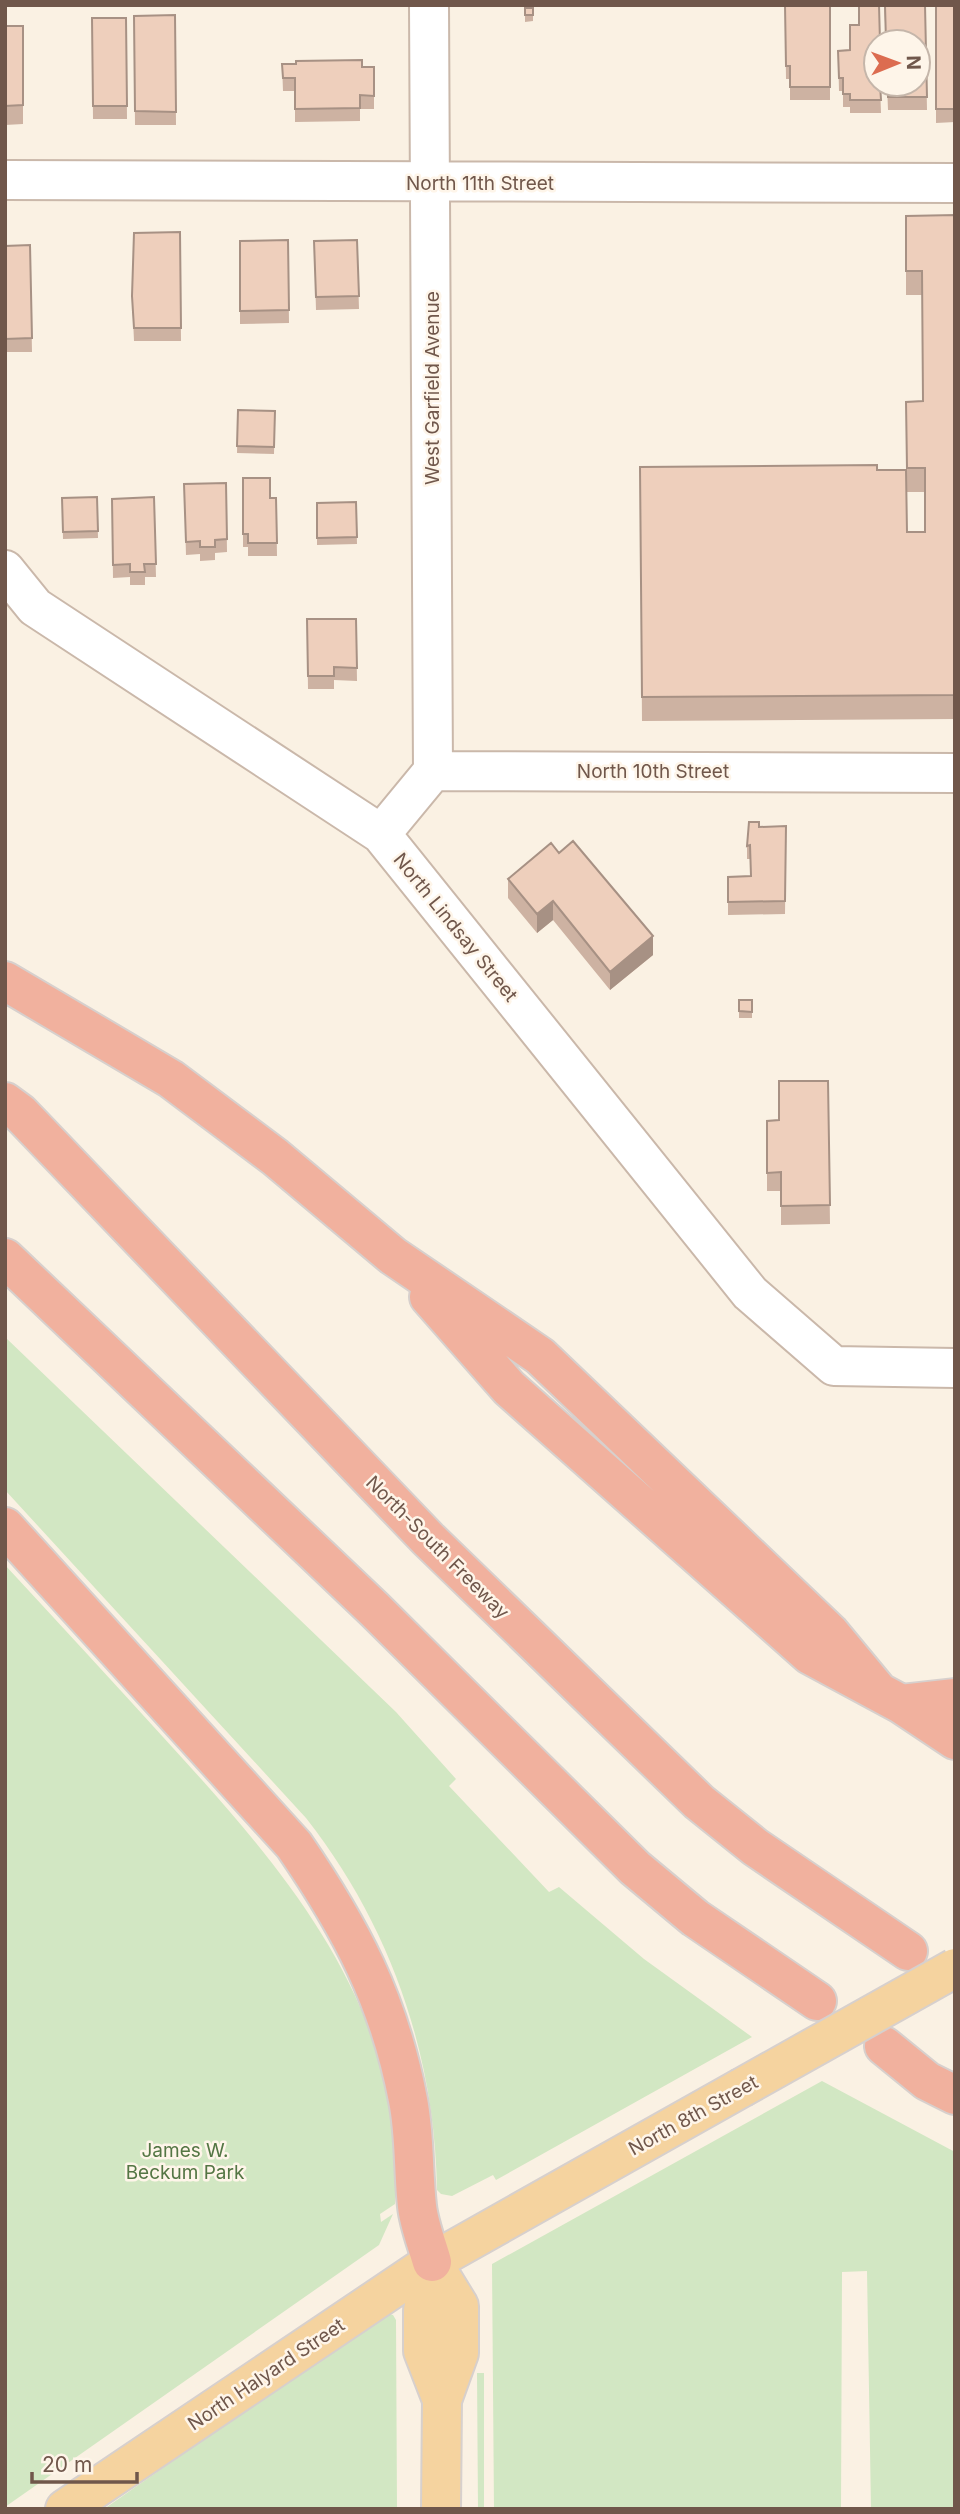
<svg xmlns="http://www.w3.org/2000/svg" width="960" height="2514" font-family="Inter,sans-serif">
<rect width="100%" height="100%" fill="#faf1e3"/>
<path fill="#d2e7c3" d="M5,1337L396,1712L456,1779L449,1786L549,1892L559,1887L644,1959L752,2037L496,2180L493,2175L452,2196L441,2194L437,2190C435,2054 390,1925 306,1818L5,1490Z
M5,1565C58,1622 111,1680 163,1737C284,1869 409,2010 395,2204L380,2214L381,2222L393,2214L379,2245L5,2507Z
M822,2081L955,2152V2509H871L867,2271L842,2272L841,2509H494L492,2264Z
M385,2313L393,2315L396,2320L397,2509H104Z
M477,2373H484V2509H478Z"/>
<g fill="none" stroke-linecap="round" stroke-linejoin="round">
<defs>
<path id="minor" d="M429,5L433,771
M5,180L955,183
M5,570L35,607L381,834L750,1293L834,1366L955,1368
M433,771L955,773
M381,834L433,771"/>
<path id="major" d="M432,2262L459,2306V2353L442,2400L441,2509
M432,2262L423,2311V2351L442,2400
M65,2509L432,2262L741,2088"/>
<path id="highway" d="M5,981L171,1079L275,1157L393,1256L540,1356L830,1633L878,1691
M5,1102L20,1113L428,1539L699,1802L755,1847L908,1951
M5,1258L374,1609L635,1868L695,1918L817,2001
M429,1297L509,1388L810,1655L901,1704L955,1740
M5,1527L294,1845C351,1928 389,2000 408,2100C415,2135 413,2170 417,2206C419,2225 427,2244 432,2262
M901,1704L955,1698
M884,2046L927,2081L955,2095"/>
</defs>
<use href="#minor" stroke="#cab8aa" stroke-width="42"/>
<use href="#major" stroke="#d7d0cd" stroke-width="42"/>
<use href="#highway" stroke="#d7d0cd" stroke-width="42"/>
<use href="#minor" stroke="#fff" stroke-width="38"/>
<use href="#major" stroke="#f5d39f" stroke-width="38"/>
<use href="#highway" stroke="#f1b19e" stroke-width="38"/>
<defs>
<path id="major-bridge" d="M741,2088L955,1968"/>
</defs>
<use href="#major-bridge" stroke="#d7d0cd" stroke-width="42" stroke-linecap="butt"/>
<use href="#major-bridge" stroke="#f5d39f" stroke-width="38"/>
</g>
<path fill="#cdb2a2" d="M785,5H830V100H790V79H786Z
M884,5H925L927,110H888L887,84H918V42H886Z
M936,5H955V122L936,123Z
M525,8H533V21L525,22Z
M175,15L176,125H135L134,16Z
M92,18H126L127,119H93Z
M5,26H23V124L5,125Z
M838,51L880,84L881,113H850V107H843V91H839Z
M282,64L374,67V109H360V121L295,122V91H283Z
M955,215V719L642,721L640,467L877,470L907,532H925V492H907L906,402L923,401L922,295H906V216Z
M180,232L181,341H134L132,296Z
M288,240L289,323L240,324V241Z
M357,240L359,309L316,310L314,241Z
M30,245L32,352H5V246Z
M238,410L275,411L274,454L237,453Z
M243,478L270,498H276L277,556H248V547H243Z
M226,483L227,552L215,553V560L200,561V554L186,555L184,484Z
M97,497L98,538L63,539L62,498Z
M154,497L156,577H145V585H130V577L113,578L112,499Z
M356,502L357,544L317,545V503Z
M307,619H356L357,681L334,680V689H308Z
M786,826L785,914L728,915V877L750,876V859H747V846L759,827Z
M551,843L653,955L610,990L553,920L537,933L508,898V879Z
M739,1000H752V1018H739Z
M828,1081L830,1224L781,1225V1191H767V1121L779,1120Z"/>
<path fill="#a79184" d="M553,901V920L537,933V914Z
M653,936V955L610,990V972Z"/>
<path fill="#eecfbc" stroke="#a79184" stroke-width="2" d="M785,5H830V87H790V66H786Z
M859,5H879L880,42H876V84H880L881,100H850V94H843V78H839L838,51L850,50V25H859Z
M885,5H925L927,97H888V84H918V42H886Z
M936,5H955V109H936Z
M525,8H533V15H525Z
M175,15L176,112L135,111L134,16Z
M92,18H126L127,106H93Z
M5,26H23V105L5,106Z
M362,60V67H374V96L360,95V108L295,109V78H283L282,64H296V61Z
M955,215V695L642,697L640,467L877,465V470H906L907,532H925V468H907L906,402L923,401L922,271H906V216Z
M180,232L181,328H134L132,296L134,233Z
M288,240L289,310L240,311V241Z
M357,240L359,296L316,297L314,241Z
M30,245L32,338L5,339V246Z
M238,410L275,411L274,447L237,446Z
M243,478H270V498H276L277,543H248V534H243Z
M226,483L227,539L215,540V547H200V541L186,542L184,484Z
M97,497L98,531L63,532L62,498Z
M154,497L156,564H144L145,572H130V564L113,565L112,499Z
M356,502L357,537L317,538V503Z
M307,619H356L357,668L334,667V676H308Z
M749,822H759V827L786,826L785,901L728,902V877L751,876L750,845L747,846Z
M573,841L653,936L610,972L553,901L537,914L508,879L551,843L559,853Z
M739,1000H752V1012L739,1011Z
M779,1081H828L830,1205L781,1206V1172L767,1173V1121L779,1120Z"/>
<g text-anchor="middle" stroke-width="5" stroke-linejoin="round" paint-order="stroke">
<g font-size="19" fill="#70574b" stroke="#fef5e9">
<text x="480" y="190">North 11th Street</text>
<text transform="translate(432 388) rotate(-90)" y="7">West Garfield Avenue</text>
<text x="653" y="778">North 10th Street</text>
<text transform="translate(456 927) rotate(51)" y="7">North Lindsay Street</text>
<text transform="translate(438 1547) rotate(45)" y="7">North-South Freeway</text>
<text transform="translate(693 2115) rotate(-29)" y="7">North 8th Street</text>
<text transform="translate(266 2374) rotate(-34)" y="7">North Halyard Street</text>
</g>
<g font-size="19" fill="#547644" stroke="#fef5e9">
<text x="185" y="2157">James W.<tspan x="185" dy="22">Beckum Park</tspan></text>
</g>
</g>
<rect width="960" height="2514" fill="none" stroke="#70574b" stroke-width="14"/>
<g transform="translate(897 63) rotate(89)"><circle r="33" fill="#fef5e9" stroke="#c5b6aa" stroke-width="2"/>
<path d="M0-5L12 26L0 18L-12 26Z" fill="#dc6c50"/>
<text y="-10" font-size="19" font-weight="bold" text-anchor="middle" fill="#70574b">N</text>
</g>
<path d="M32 2472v10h105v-10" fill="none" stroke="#70574b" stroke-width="3.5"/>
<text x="42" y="2472" font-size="21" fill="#70574b" stroke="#fef5e9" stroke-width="5" paint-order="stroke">20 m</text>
</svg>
